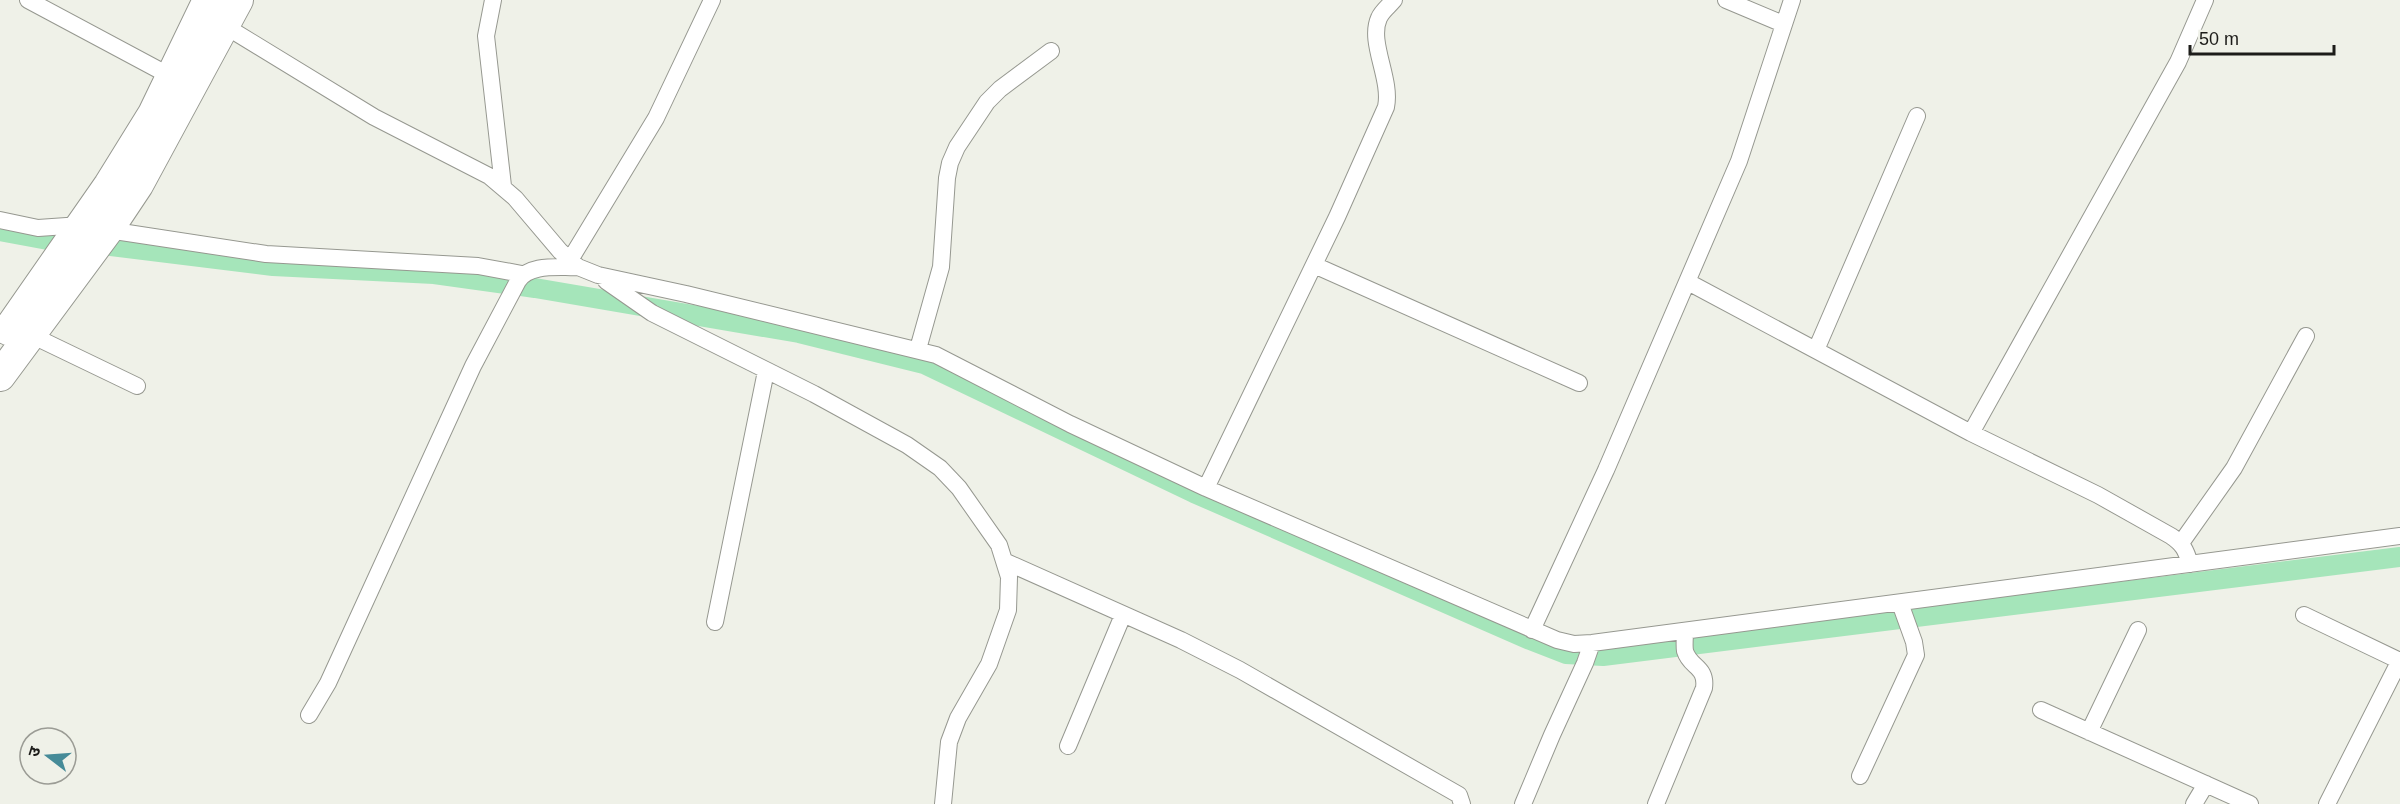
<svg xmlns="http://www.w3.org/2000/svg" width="2400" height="804" font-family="Helvetica,'Noto Sans Devanagari',sans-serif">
<rect width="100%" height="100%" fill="#eff1e8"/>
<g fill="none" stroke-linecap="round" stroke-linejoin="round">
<path stroke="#a5e5ba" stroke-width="20" d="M0,231L64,243
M103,245L273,266L434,274L535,288L799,333L924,364L1194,493L1530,640L1566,654L1603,656L2400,557"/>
<defs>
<path id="street" d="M28,0L172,77
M493,0L486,36L503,186
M1726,0L1783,24
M225,26L374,117L489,176L515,198L560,251L578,267L598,275L686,294L936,355L1070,424L1206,488L1557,640L1574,644L1592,643L2400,536
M0,220L38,228L81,225
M108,230L266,254L478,266L522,274
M570,260L656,118L712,0
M1314,265L1579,383
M606,281L652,313L814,394L907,445L940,468L959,488L999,545L1009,577L1008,610L989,664L958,718L949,742L943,804
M1688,282L1971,433L2098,495L2171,536C2183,544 2186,550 2190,564
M29,334L137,386
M918,349L941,267L947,178L950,163L957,147L987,102L1000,89L1051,51
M1816,350L1917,116
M1971,433L2178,62L2205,0
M1206,488L1337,217L1386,107C1392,79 1368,42 1379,18C1382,11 1389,6 1394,0
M2181,543L2234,468L2306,336
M1004,561L1181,640L1240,670L1459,795L1462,804
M2304,615L2400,661
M715,622L766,371
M1532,630L1606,470L1739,161L1792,0
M2041,710L2250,804
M309,715L328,683L473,366L518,281C529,263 560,268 578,267
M2089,732L2138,630
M1068,746L1123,615
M1860,776L1916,655L1914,642L1900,603
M1523,804L1552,735L1585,663L1592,643
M1656,804L1704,688C1707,666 1690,668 1685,651C1684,645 1685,637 1685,631
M2194,804L2206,784
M2327,804L2400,660"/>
<path id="highway" d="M8,330L109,185L153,114L208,0
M0,376L108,230L138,185L238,0"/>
</defs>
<use href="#street" stroke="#969890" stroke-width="18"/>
<use href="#highway" stroke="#969890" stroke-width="32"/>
<use href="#street" stroke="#fff" stroke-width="16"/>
<use href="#highway" stroke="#fff" stroke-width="30"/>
</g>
<g transform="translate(48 756) rotate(287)"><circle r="28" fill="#eff1e8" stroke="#9b9c95" stroke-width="1.5"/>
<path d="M0-4.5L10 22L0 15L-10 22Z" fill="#468b98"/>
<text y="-9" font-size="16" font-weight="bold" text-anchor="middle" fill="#1c1c19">उ</text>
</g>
<path d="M2190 45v9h144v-9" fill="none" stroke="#1c1c19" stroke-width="3"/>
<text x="2199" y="45" font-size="18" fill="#1c1c19" stroke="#eff1e8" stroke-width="4.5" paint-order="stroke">50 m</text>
</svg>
